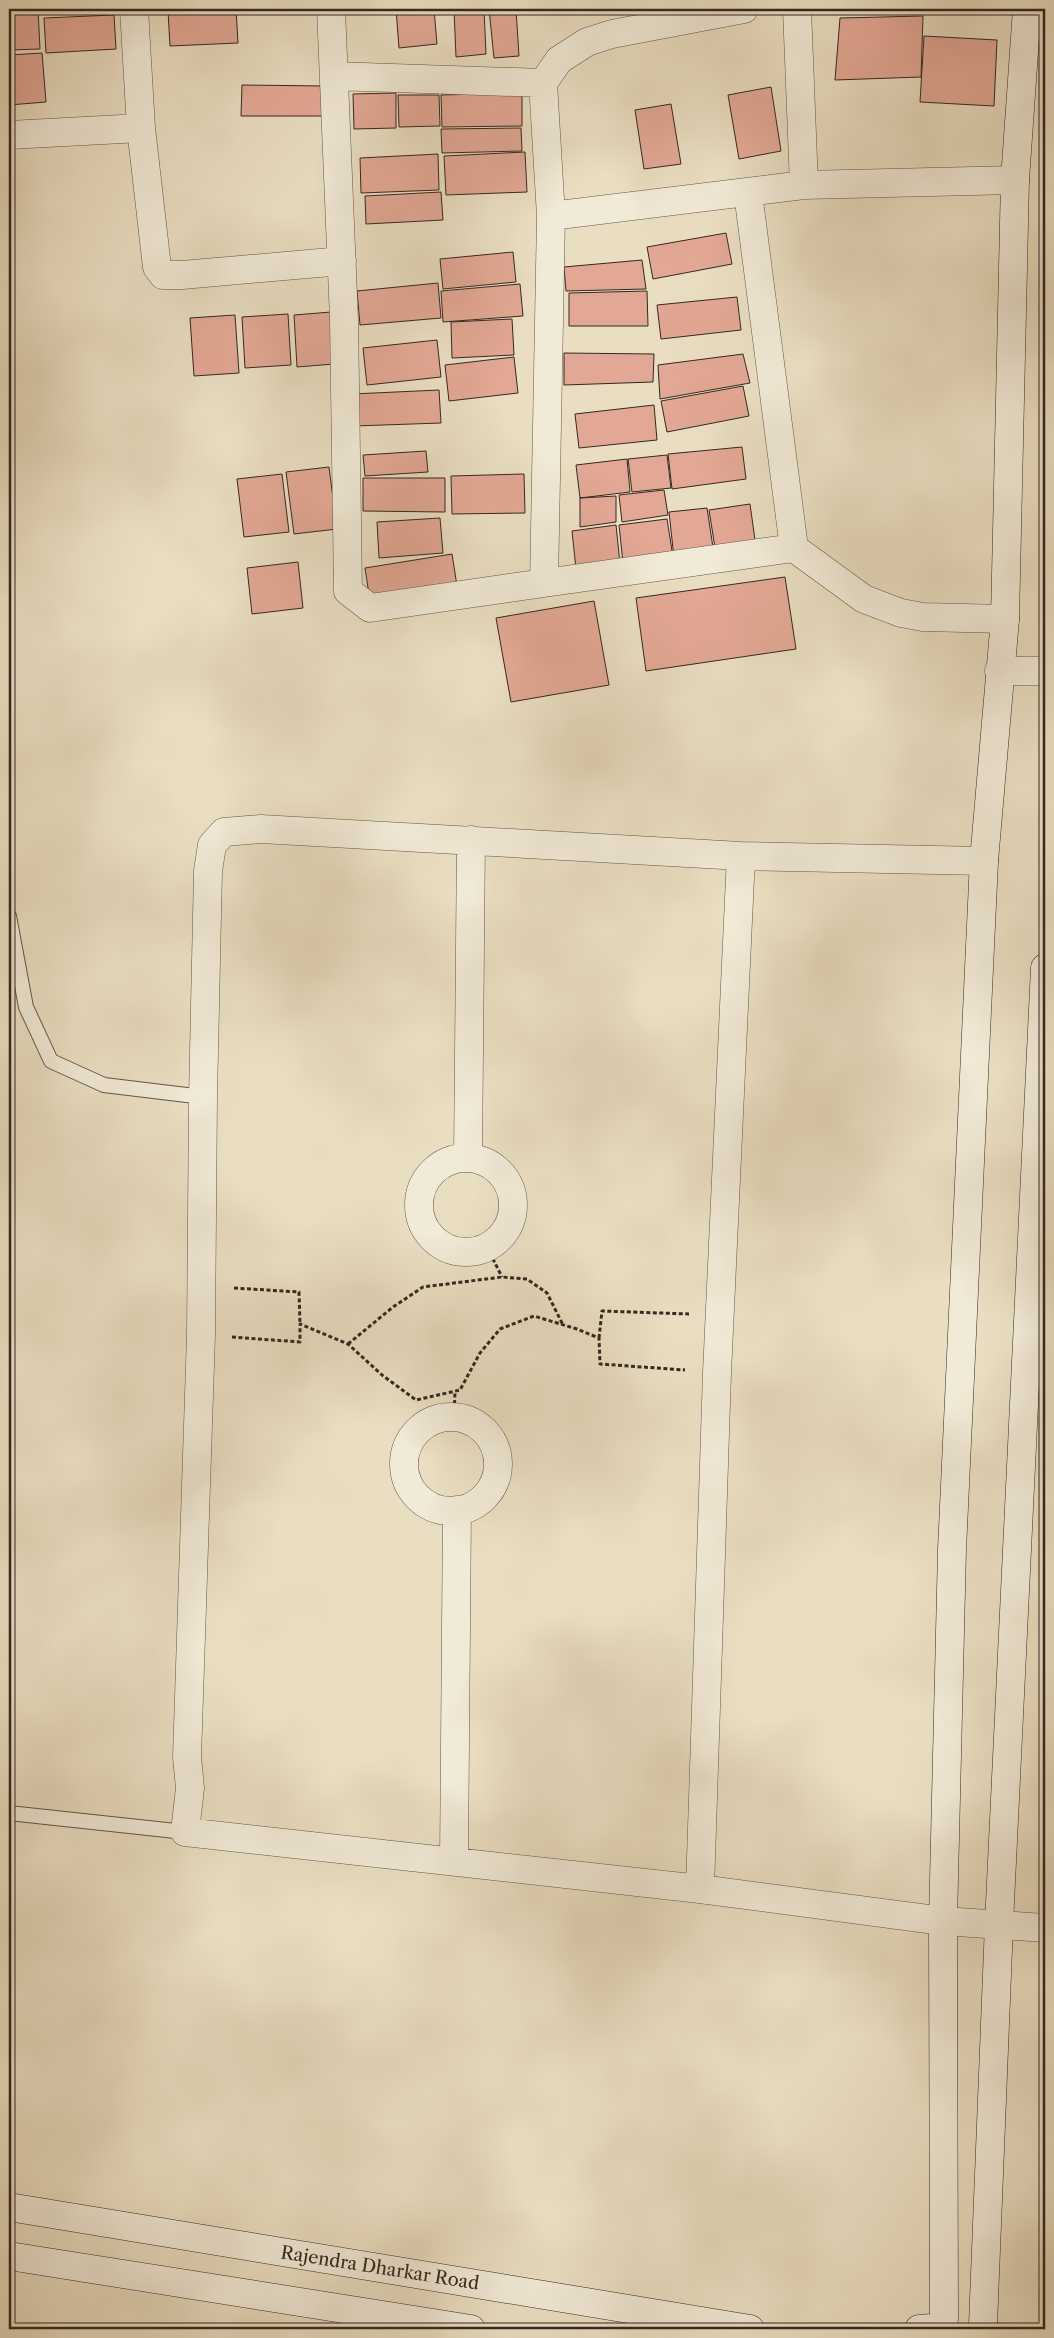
<svg xmlns="http://www.w3.org/2000/svg" width="1054" height="2338" font-family="'Libre Caslon Text',serif">
<rect width="100%" height="100%" fill="#eadec2"/>
<filter id="stains"><feTurbulence type="fractalNoise" baseFrequency=".004" numOctaves="4"/><feColorMatrix values="0 0 0 0 .2 0 0 0 0 .09 0 0 0 0 .02 0 0 0 .5 -.17"/></filter>
<radialGradient id="worn" r=".72"><stop offset=".6" stop-color="#630" stop-opacity="0"/><stop offset="1" stop-color="#630" stop-opacity=".3"/></radialGradient>
<path fill="#e3a895" stroke="#332821" d="M9,9H38L40,49L9,50Z
M211,9H236L238,43L170,46L168,11Z
M396,9H434L437,44L399,48Z
M454,9H484L486,54L456,57Z
M489,9H516L519,56L494,58Z
M114,15L116,49L46,53L44,18Z
M923,16L921,77L835,80L840,18Z
M924,36L997,40L994,106L920,102Z
M42,53L46,102L9,105V55Z
M242,85L325,86V116H241Z
M771,87L781,151L739,159L728,95Z
M396,93V128L354,129L353,94Z
M522,93V126L442,127L441,95Z
M398,95H439L440,126L399,127Z
M671,104L681,164L644,169L635,110Z
M521,128L522,151L442,153L441,129Z
M525,152L527,192L446,195L444,156Z
M438,154L439,190L361,193L360,158Z
M441,192L443,220L366,224L365,196Z
M726,233L732,264L653,279L647,247Z
M513,252L516,282L443,289L440,259Z
M642,260L646,289L566,291L564,267Z
M438,283L441,318L360,325L357,291Z
M520,284L523,316L443,322L441,291Z
M647,291L648,326H569V293Z
M737,297L741,330L661,339L657,305Z
M331,312L334,364L297,367L294,315Z
M288,314L291,365L245,368L242,317Z
M235,315L239,373L194,376L190,318Z
M512,319L514,355L452,358L451,322Z
M437,340L441,377L367,385L363,348Z
M564,353L654,354L653,382L564,385Z
M743,354L750,383L660,399L658,365Z
M514,357L518,393L449,401L445,365Z
M743,386L749,416L667,432L661,401Z
M439,390L441,423L354,426L352,394Z
M654,405L657,440L579,448L575,414Z
M742,447L746,479L672,489L668,454Z
M426,451L428,472L365,476L363,455Z
M667,455L671,488L632,492L628,459Z
M627,459L630,492L580,498L576,465Z
M329,467L337,529L294,534L286,472Z
M282,474L289,532L244,537L237,479Z
M524,474L525,513L452,514L451,476Z
M363,478H445V512L363,511Z
M664,490L668,515L622,522L619,495Z
M616,496V522L580,527V498Z
M750,504L756,547L716,554L709,510Z
M707,508L714,554L674,558L669,512Z
M440,518L443,553L379,558L377,522Z
M667,519L673,557L623,563L619,525Z
M616,525L620,564L576,569L572,531Z
M452,554L457,586L370,601L365,568Z
M298,562L303,608L252,614L247,568Z
M785,577L796,649L646,671L636,598Z
M594,601L609,685L511,702L496,618Z"/>
<g fill="none" stroke-linecap="round" stroke-linejoin="round">
<defs>
<path id="lane" d="M9,916L26,1007L51,1061L104,1085L203,1097
M9,1813L185,1832"/>
<path id="street" d="M134,9L141,128L157,267L163,275H182L342,261
M331,9L344,319L348,591L370,608L544,583L551,216L543,83L559,60L587,42L612,34L744,9
M797,9L804,185L1015,180
M334,76L543,83
M9,135L141,128
M551,216L804,185
M794,548L864,599L901,613L923,617L1005,619
M544,583L794,548L748,193
M999,671H1045
M741,856L717,1373L700,1889L943,1921L1045,1928
M468,1158L471,840
M419 1205a47 47 0 1 1 94 0a47 47 0 1 1-94 0Z
M404 1464a47 47 0 1 1 94 0a47 47 0 1 1-94 0Z
M454,1861L457,1510
M700,1889L185,1832L190,1788L187,1757L201,1335L203,1097L208,871L212,845L224,832L261,829L741,856L984,861"/>
<path id="secondary" d="M9,2207L750,2329
M9,2256L471,2329
M944,2319L943,1921L952,1550L984,861L1005,619L1015,180L1027,9
M983,2325L999,1924L1045,968
M919,2329L932,2328"/>
</defs>
<use href="#lane" stroke="#615649" stroke-width="16"/>
<use href="#street" stroke="#615649" stroke-width="29"/>
<use href="#secondary" stroke="#332821" stroke-width="29"/>
<path stroke="#332821" stroke-width="3" stroke-dasharray="4 2.5" stroke-linecap="butt" d="M487,1247L502,1277
M234,1288L299,1292L300,1324
M232,1337L300,1342V1324L348,1344L382,1375L416,1400L460,1390L480,1353L500,1329L534,1316L577,1329L599,1338L600,1364L685,1370
M599,1338L602,1311L689,1314
M348,1344L393,1307L423,1287L502,1277L527,1279L547,1293L563,1325
M454,1417L455,1391"/>
<use href="#lane" stroke="#f1ead7" stroke-width="14"/>
<use href="#street" stroke="#f1ead7" stroke-width="28"/>
<use href="#secondary" stroke="#f1ead7" stroke-width="28"/>
</g>
<g text-anchor="middle" stroke-width="4" stroke-linejoin="round" paint-order="stroke">
<g font-size="18" fill="#332821" stroke="#f1ead7">
<text transform="translate(380 2268) rotate(9)" y="6">Rajendra Dharkar Road</text>
</g>
</g>
<rect width="1054" height="2338" fill="none" stroke="#eadec2" stroke-width="30"/>
<rect x="10" y="10" width="1034" height="2318" fill="none" stroke="#332821" stroke-width="2.5"/>
<rect x="15" y="15" width="1024" height="2308" fill="none" stroke="#332821"/>
<rect width="100%" height="100%" filter="url(#stains)"/>
<rect width="100%" height="100%" fill="url(#worn)"/>
</svg>
